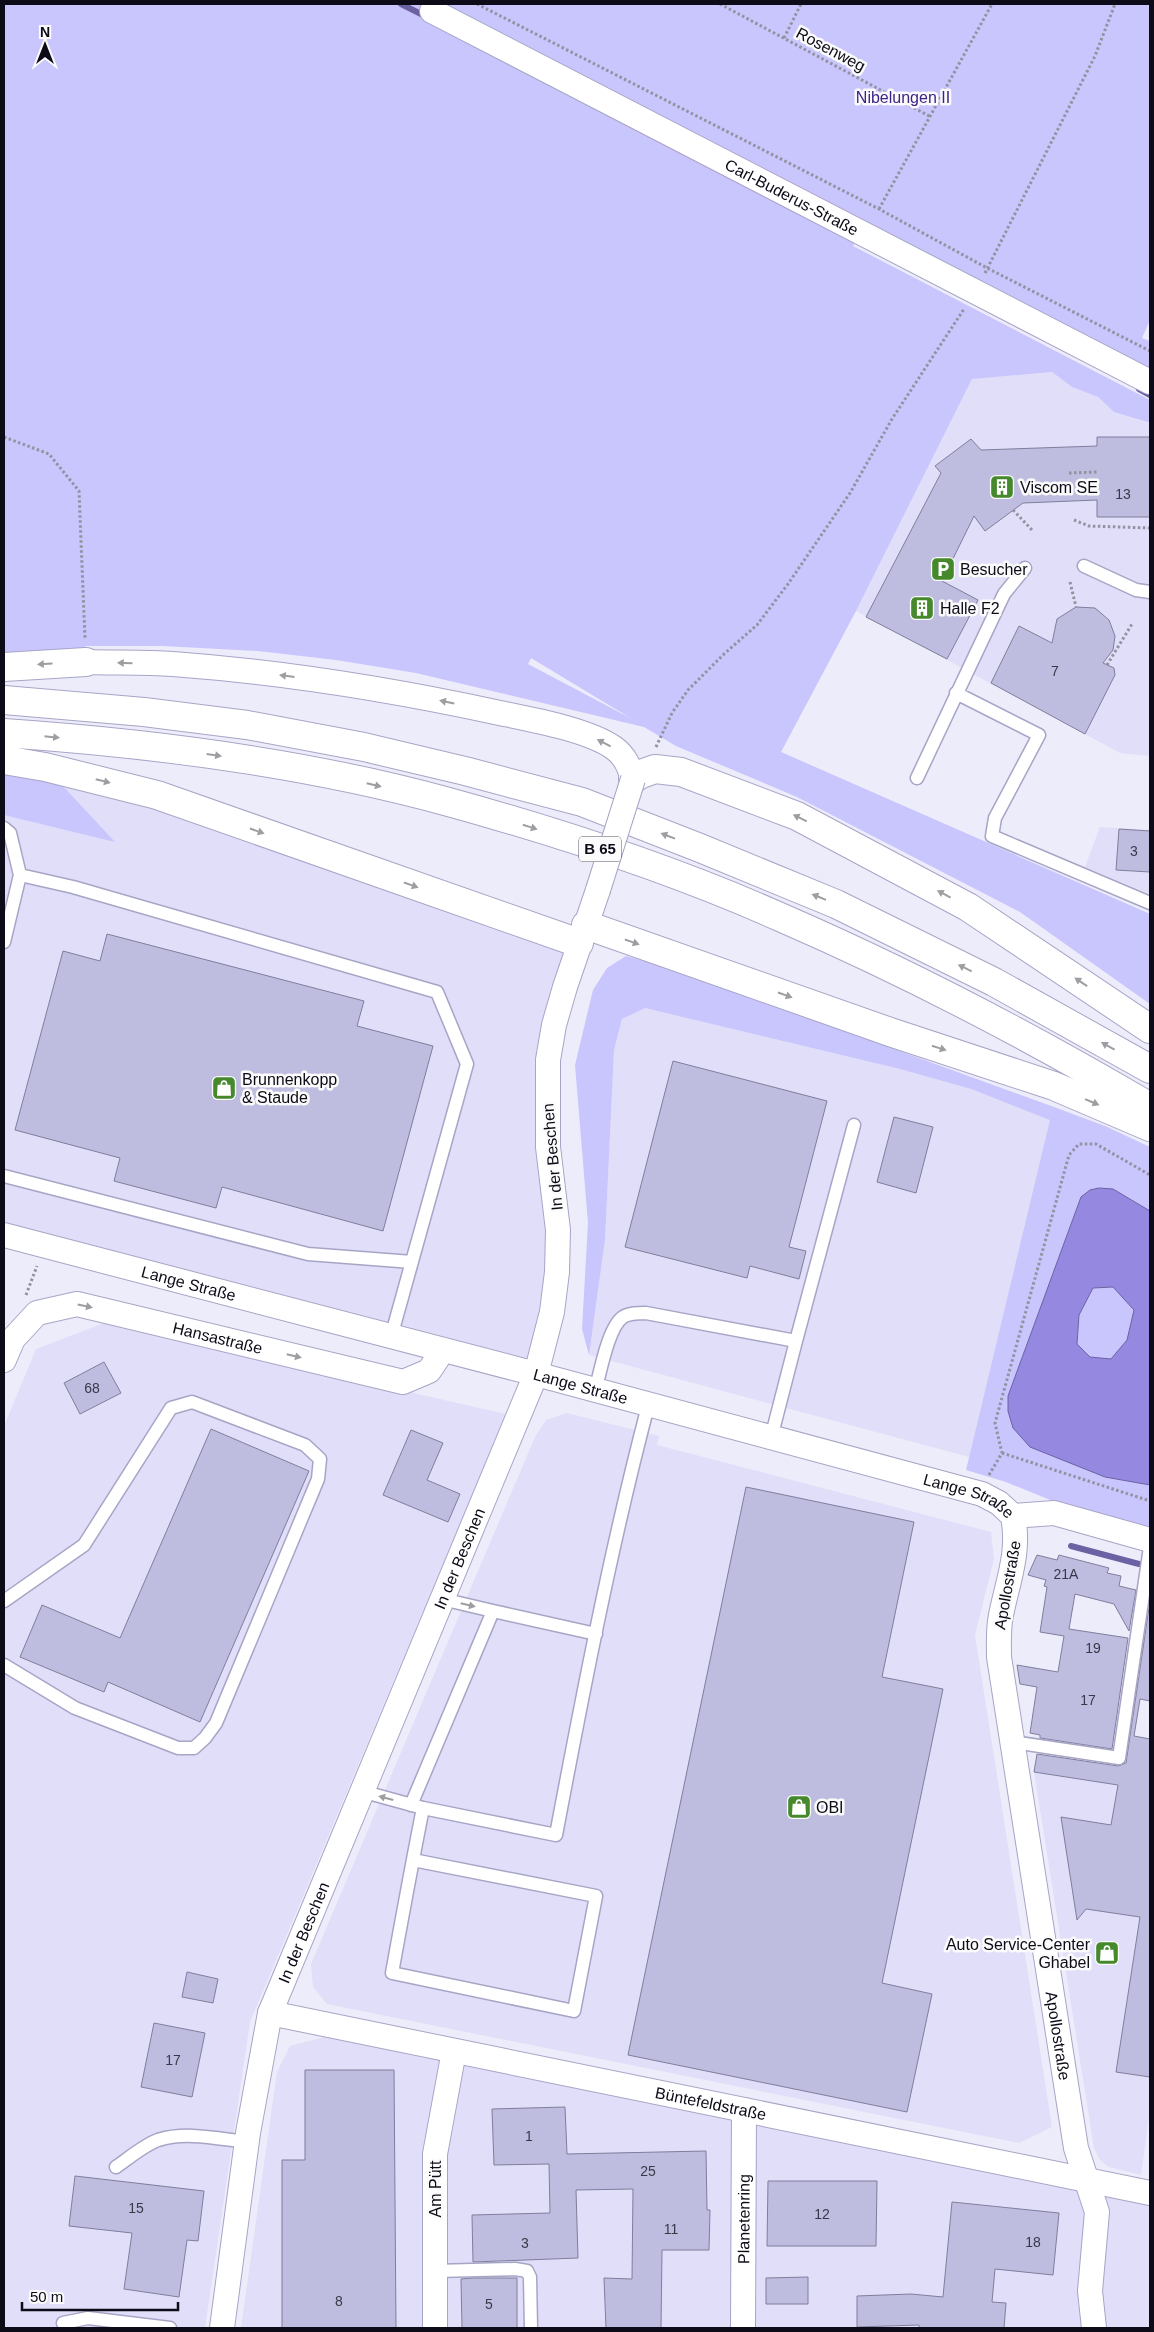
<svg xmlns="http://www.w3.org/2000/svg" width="1154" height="2332" font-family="Arial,sans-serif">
<rect width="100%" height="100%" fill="#edecfb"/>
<path fill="#e0def8" d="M1052,372L1072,387L1098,397L1114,412L1150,424V756L1120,753L856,611L972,379Z
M4,762L45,767L579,943L554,1025L555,1198L536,1374L4,1235Z
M1100,827L1150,830V894L1085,867Z
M645,1008L900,1069L971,1089L1051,1120L969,1457L589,1355L605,1240L614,1050L622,1019Z
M104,1323L506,1414L250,2022L205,2328H4V1426L36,1349Z
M567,1413L659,1436L657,1445L991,1532L994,1559L975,1635L1052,2127L1019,2143L327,2004L313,1987L311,1964L535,1437L546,1420Z
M1034,1772L1118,1785L1117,1795L1150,1796V2110L1141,2175L1109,2167L1100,2160L1094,2148Z
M324,2037L1150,2203V2328H241L277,2072L290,2046Z"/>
<path fill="#c9c5fd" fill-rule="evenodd" d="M4,4H1150V320L1142,338L1150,341V379L861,232L853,246L1150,400V423L1114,412L1098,397L1072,387L1052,372L972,379L856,611L781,752L1150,914V1004L1020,912L797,797L676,746L644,727L416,673L336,660L258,651L163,646H86L71,655L4,659ZM531,658L632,719L528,664Z
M4,762L45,767L115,842L4,815Z
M626,956L671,968L1054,1107L1105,1126L1150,1147V1211L1113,1189L1008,1396L1105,1477L1150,1485V1530L1070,1508L1006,1482L966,1470L1050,1120L971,1089L900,1069L645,1008L622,1019L614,1050L605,1240L589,1355L582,1329L588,1223L575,1065L593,990L607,968Z
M1113,1287L1134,1310L1127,1340L1111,1359L1090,1357L1077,1344L1079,1315L1093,1288Z"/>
<path fill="#9488e0" stroke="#6b62a4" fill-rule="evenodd" d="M1099,1188L1113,1189L1150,1211V1485L1105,1477L1030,1447L1013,1428L1008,1411V1396L1081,1197L1090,1190ZM1113,1287L1134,1310L1127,1340L1111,1359L1090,1357L1077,1344L1079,1315L1093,1288Z"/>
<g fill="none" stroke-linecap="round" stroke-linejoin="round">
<path stroke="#6b62a4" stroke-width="6" d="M401,4L427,17
M1139,389L1150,395
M1071,1546L1139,1564"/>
</g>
<path fill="#bfbddf" stroke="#807d9d" d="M1097,437H1150V517H1097V500L1023,503L985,531L974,516L942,581L978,600L947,659L866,617L941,473L935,466L971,439L981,450L1097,446Z
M1076,607L1095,608L1109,620L1115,636L1113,650L1103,663L1114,668L1115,675L1085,734L991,683L1019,626L1052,643L1057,619Z
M1119,829L1150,831V872L1116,870Z
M107,934L364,1001L357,1026L433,1046L383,1231L222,1187L216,1208L114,1181L120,1158L15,1130L63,951L100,961Z
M673,1061L827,1101L789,1247L806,1251L799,1279L750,1266L747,1278L625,1247Z
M894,1117L933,1127L916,1193L877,1182Z
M104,1362L121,1393L80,1414L64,1383Z
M211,1429L309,1471L200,1722L108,1682L104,1692L20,1657L42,1605L120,1638Z
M411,1430L443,1443L427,1480L460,1494L448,1522L383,1495Z
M746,1487L914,1522L882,1677L943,1689L882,1983L932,1994L907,2112L628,2055Z
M1037,1555L1057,1560L1059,1555L1109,1568L1107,1573L1121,1576L1119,1586L1136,1590L1129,1631L1114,1604L1075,1594L1069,1629L1128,1638L1112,1749L1040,1738V1735L1030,1733L1037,1687L1020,1684L1017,1665L1058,1672L1064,1636L1040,1632L1047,1587L1044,1586L1046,1580L1028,1575Z
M1150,1601V1701L1140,1699L1134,1736L1150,1739V2077L1116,2072L1140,1917L1086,1909L1077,1920L1061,1817L1111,1825L1118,1785L1034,1772L1037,1754L1118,1766L1126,1763Z
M187,1972L218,1979L213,2003L182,1997Z
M154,2023L205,2033L192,2097L141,2087Z
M305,2070H394L396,2328H282V2160H305Z
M565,2107L567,2154L706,2151L707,2210H710L709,2250H662L661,2328H606L604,2278L632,2279L633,2189L576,2190L578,2258L473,2262L472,2215L550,2213L549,2164L494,2165L492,2109Z
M75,2176L204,2191L198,2241L187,2240L179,2297L124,2289L132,2233L69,2226Z
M768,2181H877L876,2246H767Z
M952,2202L1059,2213L1053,2275L995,2269L992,2302L1006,2303L1004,2328H919V2325L857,2327V2296L911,2294L943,2297Z
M808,2277V2304H766V2278Z
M473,2278H517V2328H462L461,2279Z"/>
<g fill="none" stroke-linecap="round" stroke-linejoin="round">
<defs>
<path id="lane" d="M1084,566L1136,590L1150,592
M956,693L1039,735L995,818L992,836L1150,903
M917,778L1004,594L1025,568
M4,828L10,833L20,875
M4,942L20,875L73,887L437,992L467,1064L391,1337
M4,1176L308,1254L412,1262
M796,1341L854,1125
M595,1391C600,1374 608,1327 623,1317C629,1313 638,1313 646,1313L796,1341L771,1438
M442,1599L493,1611
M4,1601L84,1545L171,1408L192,1402L305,1445L320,1459L318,1479L216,1723L205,1738L194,1748H178L75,1708L4,1665
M1013,1742L1119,1758L1150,1547
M361,1791L423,1808L556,1835C583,1692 611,1547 648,1406
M411,1805L493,1611L596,1634
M413,1860L596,1896L574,2011L392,1973C402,1918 412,1863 423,1808
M116,2167C129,2158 144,2145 158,2140C186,2131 219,2139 247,2142
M435,2271L515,2269L527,2271L530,2277L531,2328
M63,2323L88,2318L170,2328"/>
<g id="street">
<path id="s1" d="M432,11L1150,382"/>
<path d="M86,662C115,663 144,662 173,664C281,672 388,689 495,712C528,719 587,729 614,748C625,756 629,766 633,779"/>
<path id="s2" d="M4,1235L536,1374L982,1494L999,1503L1013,1516L1054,1513L1150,1540"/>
<path id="s3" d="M4,1360L13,1339L37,1313L77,1304L403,1382L429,1371L443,1350"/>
<path id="s4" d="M1013,1516C1020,1553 1008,1580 1001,1615C998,1629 999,1643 999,1657L1076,2148L1097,2212L1090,2291L1094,2328"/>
<path id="s5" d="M270,2013L1150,2193"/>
<path id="s6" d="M222,2328L248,2133L270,2013L536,1374L552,1312L557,1272L558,1230L548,1147V1060L554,1025L565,987L598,890"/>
<path d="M435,2328V2154L454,2051"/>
<path id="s7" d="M743,2328L744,2110"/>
</g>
<path id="highway" d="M4,667L86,662
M4,700L144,712L247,725L364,747L465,771L582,802L700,848L836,904L994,982L1150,1069
M4,733C151,743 302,762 445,801C558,832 672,869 780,917C907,972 1031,1037 1150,1107
M4,760L45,767L157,795L579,943
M633,779L641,774L655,769L681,772L797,816L968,907L1150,1029
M586,925L893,1033L1054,1086L1150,1127"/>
</defs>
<use href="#lane" stroke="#a7a5c6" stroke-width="15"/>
<use href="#street" stroke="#a7a5c6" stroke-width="26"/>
<use href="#highway" stroke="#a7a5c6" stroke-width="30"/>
<path stroke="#9392a0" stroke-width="3" stroke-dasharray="2.5 2.5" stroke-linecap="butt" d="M477,4L879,209L987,268L1150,351
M720,4L931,117
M784,38L801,4
M1149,191H1150
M879,209L992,4
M985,273L1095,56L1115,4
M4,437L49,454L79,491L85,639
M1069,473L1097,472
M1013,510L1032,530
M1074,520L1089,526L1150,528
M1070,582L1076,607
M1107,665L1132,624
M656,747L672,713L688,690L724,654L757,625L788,584L850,493L892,419L964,309
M26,1295L37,1266
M1002,1453L1150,1501
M989,1475L1002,1453L995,1423L1069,1155L1079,1144H1096L1150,1175"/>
<use href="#lane" stroke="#fff" stroke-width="12"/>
<use href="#street" stroke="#fff" stroke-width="24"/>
<use href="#highway" stroke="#fff" stroke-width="28"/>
<defs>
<path id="street-bridge" d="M598,890L633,779"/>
</defs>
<use href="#street-bridge" stroke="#a7a5c6" stroke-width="26" stroke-linecap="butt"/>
<use href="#street-bridge" stroke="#fff" stroke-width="24"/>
</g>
<defs><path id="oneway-solid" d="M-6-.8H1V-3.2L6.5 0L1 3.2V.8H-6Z" transform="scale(1.25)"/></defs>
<g fill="#9e9da2">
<use href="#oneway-solid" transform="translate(125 663) rotate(-179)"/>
<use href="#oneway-solid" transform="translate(45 664) rotate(177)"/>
<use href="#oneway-solid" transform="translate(287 676) rotate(-173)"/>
<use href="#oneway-solid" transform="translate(447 702) rotate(-168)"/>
<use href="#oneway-solid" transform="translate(52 737) rotate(6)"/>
<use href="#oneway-solid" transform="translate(604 743) rotate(-153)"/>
<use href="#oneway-solid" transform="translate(214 755) rotate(8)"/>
<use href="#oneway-solid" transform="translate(103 781) rotate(14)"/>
<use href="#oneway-solid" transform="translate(374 785) rotate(13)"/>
<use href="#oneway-solid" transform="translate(800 818) rotate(-154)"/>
<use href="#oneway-solid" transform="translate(530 827) rotate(17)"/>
<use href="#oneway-solid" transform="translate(257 831) rotate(19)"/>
<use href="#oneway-solid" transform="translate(668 836) rotate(-159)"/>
<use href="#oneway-solid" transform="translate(411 885) rotate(19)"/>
<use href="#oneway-solid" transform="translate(944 894) rotate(-152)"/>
<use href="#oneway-solid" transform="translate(819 897) rotate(-158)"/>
<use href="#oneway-solid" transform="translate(632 942) rotate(19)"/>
<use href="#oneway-solid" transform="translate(965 968) rotate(-154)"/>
<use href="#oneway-solid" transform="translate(1081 982) rotate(-146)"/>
<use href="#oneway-solid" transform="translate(785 995) rotate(19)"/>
<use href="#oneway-solid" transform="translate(1108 1046) rotate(-151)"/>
<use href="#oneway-solid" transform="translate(939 1048) rotate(18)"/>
<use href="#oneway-solid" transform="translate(1092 1102) rotate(23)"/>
<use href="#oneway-solid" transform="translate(85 1306) rotate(12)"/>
<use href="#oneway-solid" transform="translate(294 1356) rotate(13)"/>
<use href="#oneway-solid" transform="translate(468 1605) rotate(13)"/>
<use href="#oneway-solid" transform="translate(386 1798) rotate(-165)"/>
</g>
<defs>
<symbol id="building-square" viewBox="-11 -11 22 22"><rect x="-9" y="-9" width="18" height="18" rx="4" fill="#46892d" stroke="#fbfbfb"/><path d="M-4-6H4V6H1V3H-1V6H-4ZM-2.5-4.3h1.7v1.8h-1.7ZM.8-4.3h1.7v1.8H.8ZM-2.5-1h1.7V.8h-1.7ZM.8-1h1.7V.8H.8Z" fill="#fff"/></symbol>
<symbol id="parking-square" viewBox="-11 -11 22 22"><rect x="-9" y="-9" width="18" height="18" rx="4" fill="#46892d" stroke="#fbfbfb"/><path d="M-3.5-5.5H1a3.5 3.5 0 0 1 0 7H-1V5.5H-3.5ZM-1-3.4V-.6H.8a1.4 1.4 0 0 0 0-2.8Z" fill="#fff"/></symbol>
<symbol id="shop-square" viewBox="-11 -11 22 22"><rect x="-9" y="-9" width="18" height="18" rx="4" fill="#46892d" stroke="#fbfbfb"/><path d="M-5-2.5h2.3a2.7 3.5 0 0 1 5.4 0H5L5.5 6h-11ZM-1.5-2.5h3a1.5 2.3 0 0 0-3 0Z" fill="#fff"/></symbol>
</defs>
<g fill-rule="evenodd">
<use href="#building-square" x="988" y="473" width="28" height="28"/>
<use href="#parking-square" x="929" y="555" width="28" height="28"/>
<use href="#building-square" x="908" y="594" width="28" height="28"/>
<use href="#shop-square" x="210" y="1074" width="28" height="28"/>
<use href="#shop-square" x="785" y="1793" width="28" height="28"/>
<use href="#shop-square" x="1093" y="1939" width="28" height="28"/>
</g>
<g text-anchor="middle" stroke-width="5" stroke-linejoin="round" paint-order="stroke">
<g font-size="14" fill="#393849">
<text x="1123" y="499">13</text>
<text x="1055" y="676">7</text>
<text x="1134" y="856">3</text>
<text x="92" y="1393">68</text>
<text x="1066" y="1579">21A</text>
<text x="1093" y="1653">19</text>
<text x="1088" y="1705">17</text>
<text x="173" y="2065">17</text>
<text x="529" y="2141">1</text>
<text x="648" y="2176">25</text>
<text x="136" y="2213">15</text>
<text x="822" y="2219">12</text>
<text x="671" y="2234">11</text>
<text x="1033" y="2247">18</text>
<text x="525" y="2248">3</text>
<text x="339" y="2306">8</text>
<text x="489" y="2309">5</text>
</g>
<rect fill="#fbfbfb" stroke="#54535b" stroke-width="1" x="579" y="836.5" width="42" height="25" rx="4"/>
<g font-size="15" font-weight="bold" fill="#0c0b17">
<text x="600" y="854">B 65</text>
</g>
<g font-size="16" fill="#0c0b17" stroke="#fbfbfb">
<text transform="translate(831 49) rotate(28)" y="6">Rosenweg</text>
<text dy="6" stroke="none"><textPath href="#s1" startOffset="405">Carl-Buderus-Straße</textPath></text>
<text transform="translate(552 1157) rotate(-95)" y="6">In der Beschen</text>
<text dy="6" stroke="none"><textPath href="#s2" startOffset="191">Lange Straße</textPath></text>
<text dy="6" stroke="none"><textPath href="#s3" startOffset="244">Hansastraße</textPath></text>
<text dy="6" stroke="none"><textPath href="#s2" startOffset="596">Lange Straße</textPath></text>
<text dy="6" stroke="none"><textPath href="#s2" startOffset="1000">Lange Straße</textPath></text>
<text dy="6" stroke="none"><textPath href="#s6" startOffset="811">In der Beschen</textPath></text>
<text transform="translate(1007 1585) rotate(-80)" y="6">Apollostraße</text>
<text dy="6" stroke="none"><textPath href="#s6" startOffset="406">In der Beschen</textPath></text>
<text dy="6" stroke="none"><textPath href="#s4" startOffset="526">Apollostraße</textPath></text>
<text dy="6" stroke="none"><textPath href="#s5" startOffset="450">Büntefeldstraße</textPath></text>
<text transform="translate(435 2189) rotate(-90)" y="6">Am Pütt</text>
<text dy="6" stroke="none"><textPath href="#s7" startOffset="109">Planetenring</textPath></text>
</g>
<g font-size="16" fill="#3e2288" stroke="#fbfbfb">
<text x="903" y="103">Nibelungen II</text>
</g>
<g font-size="16" fill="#0c0b17" stroke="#fbfbfb" text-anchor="start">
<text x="1020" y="493">Viscom SE</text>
<text x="960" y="575">Besucher</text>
<text x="940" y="614">Halle F2</text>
<text x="242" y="1085">Brunnenkopp<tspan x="242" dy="18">&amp; Staude</tspan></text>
<text x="816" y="1813">OBI</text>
<text x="1090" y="1950" text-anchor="end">Auto Service-Center<tspan x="1090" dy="18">Ghabel</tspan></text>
</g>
</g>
<rect width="1154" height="2332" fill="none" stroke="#0c0b17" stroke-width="10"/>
<g transform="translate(45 45)" stroke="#fbfbfb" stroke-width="4" paint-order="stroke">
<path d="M0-4L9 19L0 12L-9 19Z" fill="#0c0b17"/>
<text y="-8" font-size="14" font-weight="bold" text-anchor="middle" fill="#0c0b17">N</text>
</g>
<path d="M22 2302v8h156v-8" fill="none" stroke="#0c0b17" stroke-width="2.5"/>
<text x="30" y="2302" font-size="15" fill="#0c0b17" stroke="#fbfbfb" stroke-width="4" paint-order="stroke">50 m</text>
</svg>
